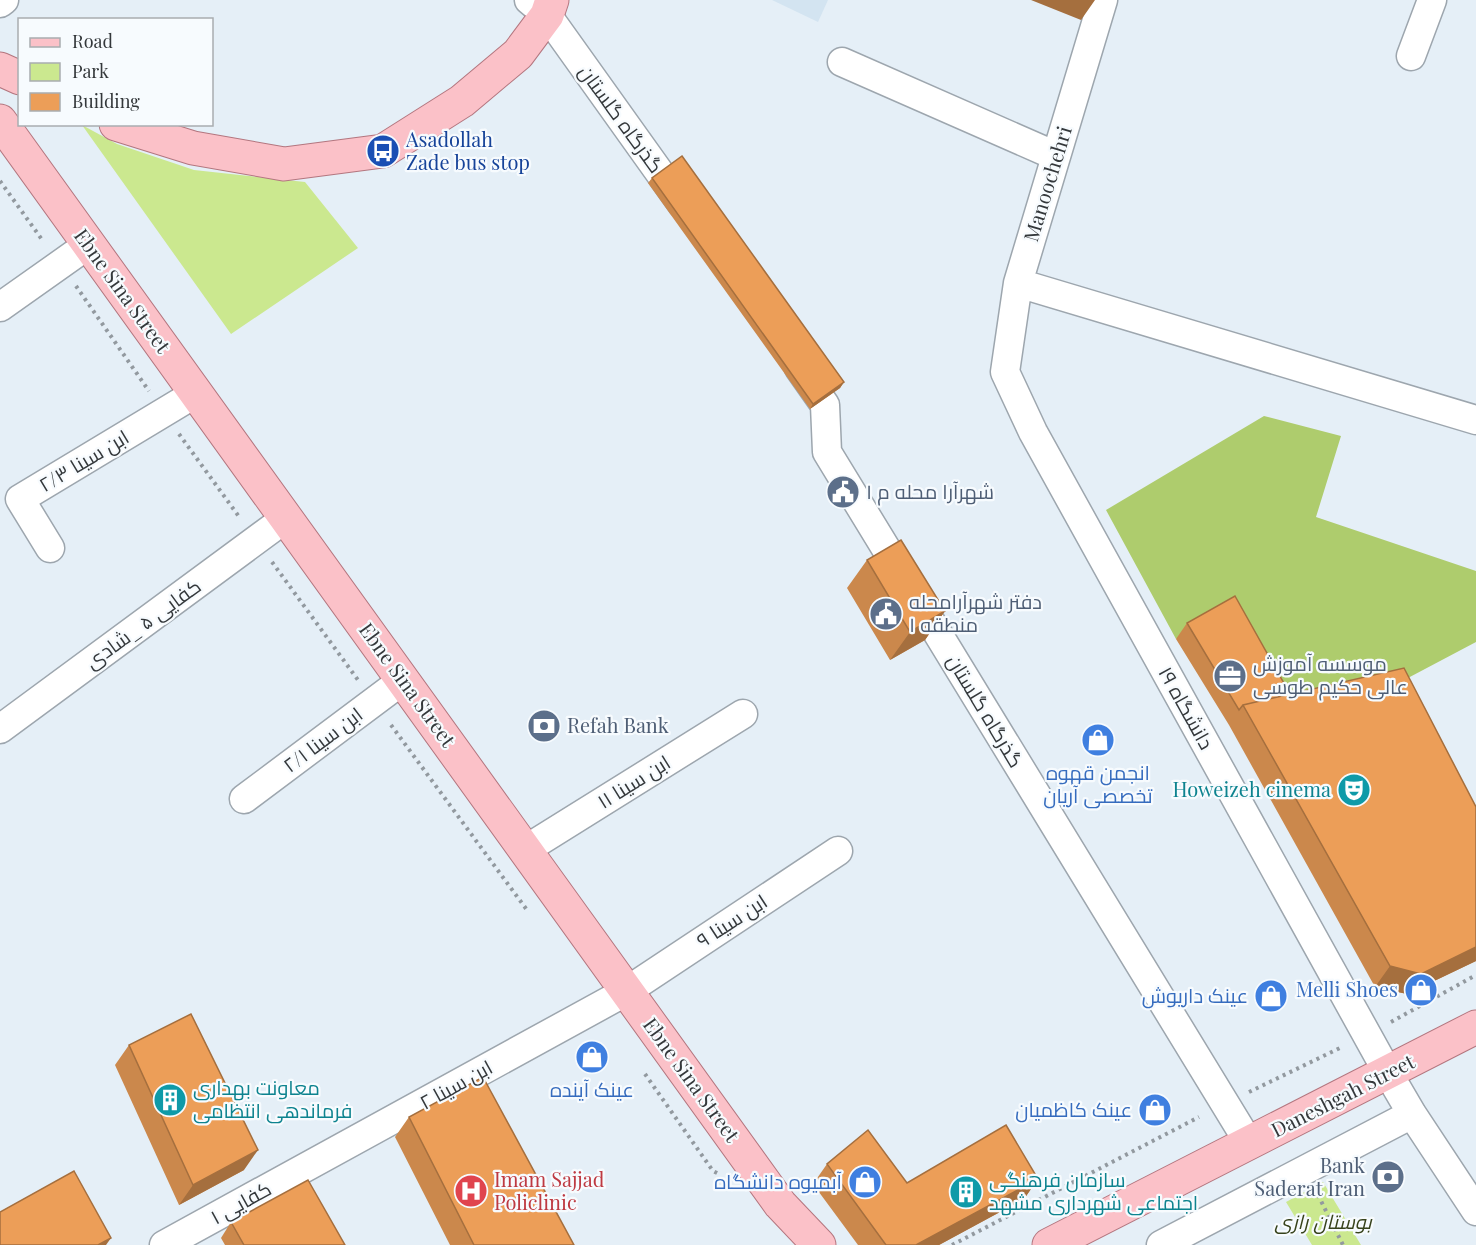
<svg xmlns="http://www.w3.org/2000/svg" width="1476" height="1245" font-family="'Playfair Display',Cairo,serif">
<rect width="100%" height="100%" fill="#e5eff7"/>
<path fill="#d3e4f1" d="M772,0H828L818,22Z"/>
<path fill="#cbe88f" d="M82,125L117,144L194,170L305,182L358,248L231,334Z
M1323,1182L1361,1245H1312L1286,1202Z"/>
<path fill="#aecc6d" d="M1264,416L1341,436L1316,517L1476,571V642L1389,688L1281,713L1224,612L1176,639L1106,510Z"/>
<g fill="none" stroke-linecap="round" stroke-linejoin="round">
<defs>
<path id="minor" d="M529,0L547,15L682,204
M1103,0L1018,283L1005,372L1033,432L1388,1073L1412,1114L1476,1211
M0,3L4,0
M1411,56L1432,0
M842,62L1056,156
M1018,283L1476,420
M0,307L89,244
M799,368L825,405L827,452L1249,1143
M50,548L20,499L196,393
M0,729L286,518
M244,799L403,680
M525,850L743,714
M164,1245L627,991L838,851
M1161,1245L1412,1114"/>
<path id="major" d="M0,69L20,78
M0,121L780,1204L819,1245
M116,124L193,148L284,164L383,151L462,101L518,54L547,15L552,0
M1049,1245L1476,1027"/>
</defs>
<use href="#minor" stroke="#9da6ae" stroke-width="31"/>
<use href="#major" stroke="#b3767f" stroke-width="35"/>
<path stroke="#92999f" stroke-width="4" stroke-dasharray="3 4.5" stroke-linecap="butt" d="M0,181L43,241
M76,286L149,391
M179,434L240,518
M272,562L358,680
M391,725L527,910
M1391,1022L1476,975
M645,1074L713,1171L719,1174
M1249,1092L1342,1047
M1318,1195L1343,1245
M952,1245L1199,1117"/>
<use href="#minor" stroke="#fff" stroke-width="28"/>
<use href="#major" stroke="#fbc1c8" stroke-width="33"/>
</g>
<path fill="#cb884c" d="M652,178L844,382L840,388L810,409L648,183Z
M867,560L945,611L925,640L890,660L847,588Z
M1187,623L1290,694L1476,807V961L1407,994L1375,987L1229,725L1176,639Z
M129,1045L244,1170L179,1205L115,1065Z
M409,1117L574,1245H450L395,1137Z
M827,1164L907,1183L1038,1179L1024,1199L939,1245H858L813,1184Z
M231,1222L345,1245H225L221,1238Z"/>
<path fill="#a56f3e" d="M1031,0H1095L1081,20Z
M844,382L840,388L810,409L813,404Z
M945,611L925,640L890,660L910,632Z
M1476,947V961L1407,994L1375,987L1390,966Z
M258,1150L244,1170L179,1205L193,1185Z
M1038,1179L1024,1199L939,1245H916Z
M111,1238L106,1245H98Z"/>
<path fill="#ec9e58" stroke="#a56f3e" stroke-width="1.5" d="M682,156L844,382L813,404L652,178Z
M901,540L945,611L910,632L867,560Z
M1235,596L1290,694L1243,705L1239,710L1187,623Z
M1404,668L1476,807V947L1421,974L1390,966L1243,705Z
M191,1014L258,1150L193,1185L129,1045Z
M483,1077L574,1245H474L409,1117Z
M1006,1125L1038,1179L916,1245H886L827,1164L868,1130L907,1183Z
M74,1171L111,1238L98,1245H0V1212Z
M308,1180L345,1245H244L231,1222Z"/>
<defs>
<symbol id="bus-disc" viewBox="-11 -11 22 22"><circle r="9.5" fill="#1a4fb4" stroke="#f7fbfe"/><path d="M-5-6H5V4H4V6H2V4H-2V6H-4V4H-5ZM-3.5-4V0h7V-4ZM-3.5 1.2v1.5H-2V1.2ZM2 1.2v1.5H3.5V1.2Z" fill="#fff"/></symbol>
<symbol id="civic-disc" viewBox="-11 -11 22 22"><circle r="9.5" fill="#5c6f8a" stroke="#f7fbfe"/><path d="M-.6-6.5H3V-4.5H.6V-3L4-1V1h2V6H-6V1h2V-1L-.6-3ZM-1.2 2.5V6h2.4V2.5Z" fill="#fff"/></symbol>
<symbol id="office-disc" viewBox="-11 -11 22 22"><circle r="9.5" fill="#5c6f8a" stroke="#f7fbfe"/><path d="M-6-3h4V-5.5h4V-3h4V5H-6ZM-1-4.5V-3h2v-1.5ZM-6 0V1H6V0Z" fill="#fff"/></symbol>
<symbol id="bank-disc" viewBox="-11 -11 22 22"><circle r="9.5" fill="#5c6f8a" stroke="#f7fbfe"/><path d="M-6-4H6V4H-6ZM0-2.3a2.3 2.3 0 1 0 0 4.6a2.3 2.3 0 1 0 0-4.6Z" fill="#fff"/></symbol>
<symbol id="shop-disc" viewBox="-11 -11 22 22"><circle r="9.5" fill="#3f7fe0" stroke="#f7fbfe"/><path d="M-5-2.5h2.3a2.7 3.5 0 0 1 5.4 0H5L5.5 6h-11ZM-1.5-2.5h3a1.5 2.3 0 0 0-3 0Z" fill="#fff"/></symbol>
<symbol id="theatre-disc" viewBox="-11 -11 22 22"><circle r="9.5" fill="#0f9aa8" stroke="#f7fbfe"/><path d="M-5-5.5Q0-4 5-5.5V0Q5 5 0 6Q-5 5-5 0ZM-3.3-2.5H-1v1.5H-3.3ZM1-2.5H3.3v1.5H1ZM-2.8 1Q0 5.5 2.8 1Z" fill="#fff"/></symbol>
<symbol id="building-disc" viewBox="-11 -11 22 22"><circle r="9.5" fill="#0f9aa8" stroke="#f7fbfe"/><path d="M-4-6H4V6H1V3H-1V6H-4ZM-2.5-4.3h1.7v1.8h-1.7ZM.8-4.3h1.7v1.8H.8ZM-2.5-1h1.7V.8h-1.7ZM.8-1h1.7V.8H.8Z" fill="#fff"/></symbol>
<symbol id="hospital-disc" viewBox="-11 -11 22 22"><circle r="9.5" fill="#e0444e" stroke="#f7fbfe"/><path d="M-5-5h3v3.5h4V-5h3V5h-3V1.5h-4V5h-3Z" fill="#fff"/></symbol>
</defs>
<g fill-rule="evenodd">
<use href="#bus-disc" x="364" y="132" width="38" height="38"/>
<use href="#civic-disc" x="824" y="473" width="38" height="38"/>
<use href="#civic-disc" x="867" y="595" width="38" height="38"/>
<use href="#office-disc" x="1211" y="657" width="38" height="38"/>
<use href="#bank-disc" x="525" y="707" width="38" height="38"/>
<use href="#shop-disc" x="1079" y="721" width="38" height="38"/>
<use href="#theatre-disc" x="1335" y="771" width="38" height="38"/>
<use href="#shop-disc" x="1402" y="971" width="38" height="38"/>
<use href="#shop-disc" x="1252" y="977" width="38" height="38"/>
<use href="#shop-disc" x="573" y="1038" width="38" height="38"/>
<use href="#building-disc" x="151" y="1081" width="38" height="38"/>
<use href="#shop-disc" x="1136" y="1091" width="38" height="38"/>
<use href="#bank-disc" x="1369" y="1158" width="38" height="38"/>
<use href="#shop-disc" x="846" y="1163" width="38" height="38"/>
<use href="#hospital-disc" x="452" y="1172" width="38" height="38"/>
<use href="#building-disc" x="947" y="1173" width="38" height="38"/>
</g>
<g text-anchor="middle" stroke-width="4.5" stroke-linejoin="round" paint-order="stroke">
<g font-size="20" fill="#34383b" stroke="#f7fbfe">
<text transform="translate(621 119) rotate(54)" y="7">گذرگاه گلستان</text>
<text transform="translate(1048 184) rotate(-73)" y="7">Manoochehri</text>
<text transform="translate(122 291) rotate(54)" y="7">Ebne Sina Street</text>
<text transform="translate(84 461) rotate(-31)" y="7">ابن سینا ۲/۳</text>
<text transform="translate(143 624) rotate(-36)" y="7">کفایی ۵ _شادی</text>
<text transform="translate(407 685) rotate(54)" y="7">Ebne Sina Street</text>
<text transform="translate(1186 708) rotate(61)" y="7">دانشگاه ۱۹</text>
<text transform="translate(985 711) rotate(59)" y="7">گذرگاه گلستان</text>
<text transform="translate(323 740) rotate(-37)" y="7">ابن سینا ۲/۱</text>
<text transform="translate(634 782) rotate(-32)" y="7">ابن سینا ۱۱</text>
<text transform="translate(732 921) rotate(-33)" y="7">ابن سینا ۹</text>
<text transform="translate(691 1080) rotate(54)" y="7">Ebne Sina Street</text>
<text transform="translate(456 1085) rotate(-29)" y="7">ابن سینا ۲</text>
<text transform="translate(1343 1096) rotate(-27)" y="7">Daneshgah Street</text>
<text transform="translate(241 1203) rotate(-29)" y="7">کفایی ۱</text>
</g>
<g font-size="20" fill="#164399" stroke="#f7fbfe" text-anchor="start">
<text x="406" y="147">Asadollah<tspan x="406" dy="23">Zade bus stop</tspan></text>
</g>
<g font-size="20" fill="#4e5e75" stroke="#f7fbfe" text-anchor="start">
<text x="866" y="499">شهرآرا محله م ۱</text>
<text x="909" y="609">دفتر شهرآرامحله<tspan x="909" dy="23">منطقه ۱</tspan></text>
<text x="1253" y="671">موسسه آموزش<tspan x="1253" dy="23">عالی حکیم طوسی</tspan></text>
<text x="567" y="733">Refah Bank</text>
<text x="1365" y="1173" text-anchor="end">Bank<tspan x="1365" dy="23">Saderat Iran</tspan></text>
</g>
<g font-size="20" fill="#366cbe" stroke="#f7fbfe" text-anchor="end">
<text x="1098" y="780" text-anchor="middle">انجمن قهوه<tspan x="1098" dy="23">تخصصی آریان</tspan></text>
<text x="1398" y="997">Melli Shoes</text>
<text x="1248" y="1003">عینک داریوش</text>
<text x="592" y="1097" text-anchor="middle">عینک آینده</text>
<text x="1132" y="1117">عینک کاظمیان</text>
<text x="842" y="1189">آبمیوه دانشگاه</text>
</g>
<g font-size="20" fill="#0d838f" stroke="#f7fbfe" text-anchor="start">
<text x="1331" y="797" text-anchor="end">Howeizeh cinema</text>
<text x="193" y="1095">معاونت بهداری<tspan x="193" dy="23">فرماندهی انتظامی</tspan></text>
<text x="989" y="1187">سازمان فرهنگی<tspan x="989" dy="23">اجتماعی شهرداری مشهد</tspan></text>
</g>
<g font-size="20" fill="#be3a42" stroke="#f7fbfe" text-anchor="start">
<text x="494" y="1187">Imam Sajjad<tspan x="494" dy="23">Policlinic</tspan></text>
</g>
<g font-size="20" font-style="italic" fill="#37431c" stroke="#f7fbfe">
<text x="1323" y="1229">بوستان رازی</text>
</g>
</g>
<rect x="18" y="18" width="195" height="108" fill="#f7fbfe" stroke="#a9adb0" stroke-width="1.5"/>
<rect x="30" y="38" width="30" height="9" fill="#fbc1c8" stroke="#a9adb0" stroke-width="1.5"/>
<text x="72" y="48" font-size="18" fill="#34383b">Road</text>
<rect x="30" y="63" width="30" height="18" fill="#cbe88f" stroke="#a9adb0" stroke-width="1.5"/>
<text x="72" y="78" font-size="18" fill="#34383b">Park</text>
<rect x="30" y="93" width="30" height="18" fill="#ec9e58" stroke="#a9adb0" stroke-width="1.5"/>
<text x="72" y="108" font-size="18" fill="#34383b">Building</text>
</svg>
